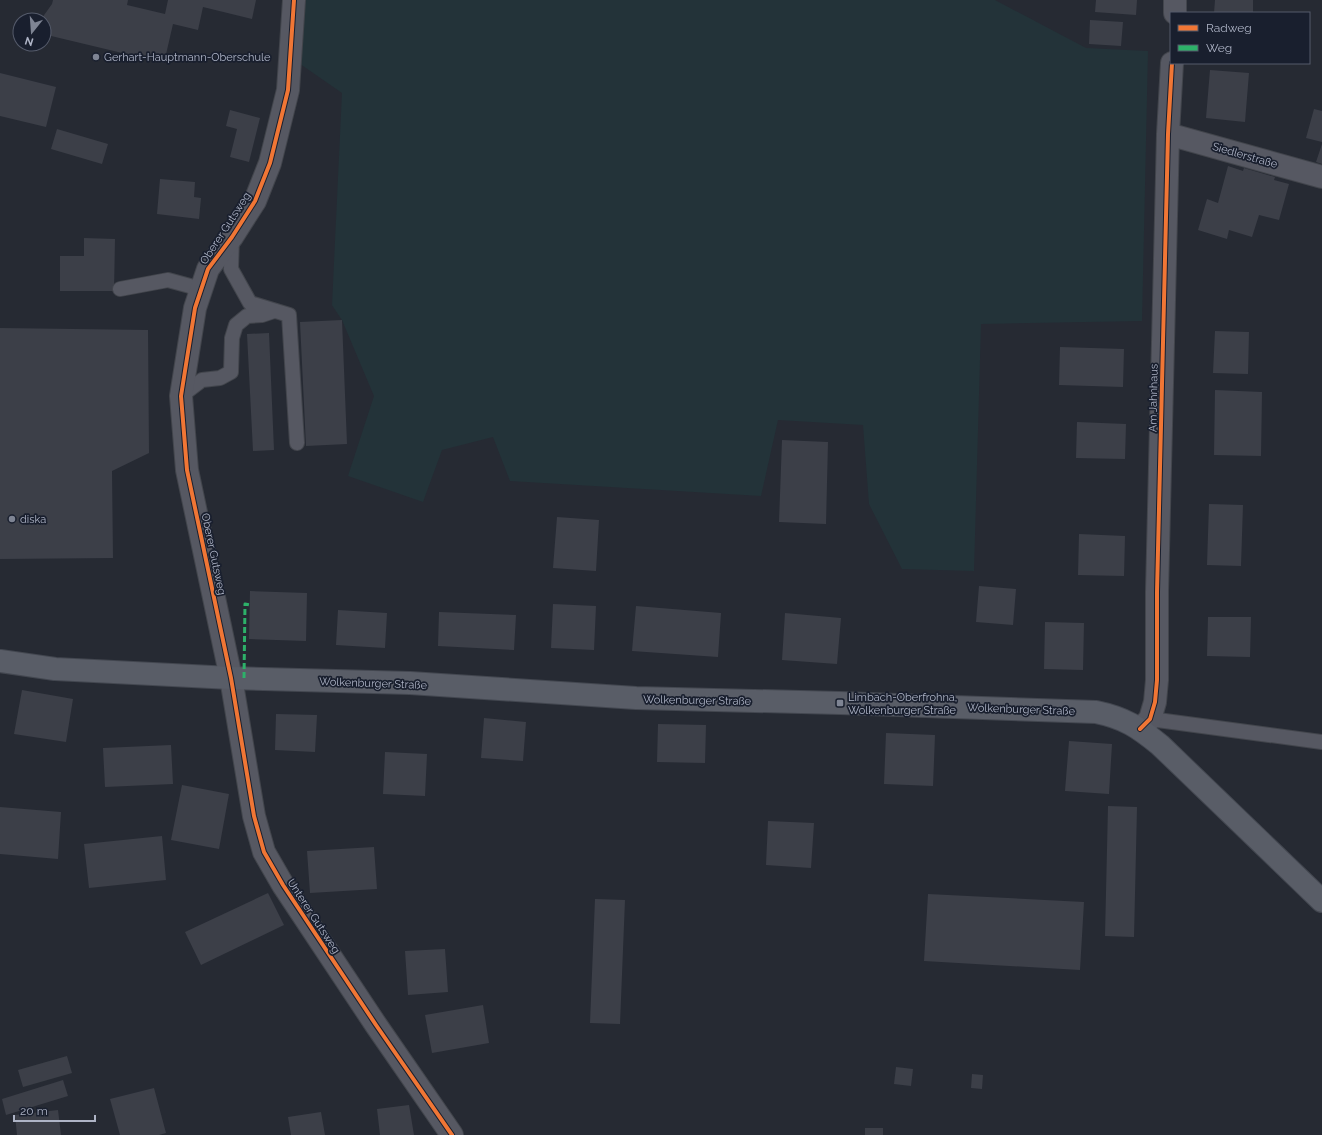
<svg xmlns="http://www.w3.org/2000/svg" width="1322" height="1135" font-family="Raleway,sans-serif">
<rect width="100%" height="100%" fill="#262a33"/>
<path fill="#233339" d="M295,0H995L1086,48L1148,51L1142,321L981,324L974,571L902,569L869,504L863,425L778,420L761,496L510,481L493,437L442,450L423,502L348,476L374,396L342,320L332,305L342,93L290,57Z"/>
<path fill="#3c3f48" d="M53,0H128L127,5L165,14L168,0H256L252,19L203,7L198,30L173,24L164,63L47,35L49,28L42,18L52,4Z
M1096,0H1137L1136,15L1095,12Z
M1215,0H1253V13H1214Z
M1090,20L1123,22L1121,46L1089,44Z
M1210,70L1249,73L1245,122L1206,118Z
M0,73L56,87L46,127L0,116Z
M1314,109L1322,111V142L1306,138Z
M230,110L260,118L249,162L230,157L237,129L226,126Z
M57,129L108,144L102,164L51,149Z
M1322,144V164L1316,162Z
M1228,166L1243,171L1244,168L1275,177L1274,180L1289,184L1279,220L1259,215L1252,237L1229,230L1227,239L1198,230L1207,199L1218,203Z
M160,179L195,182L194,197L201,198L199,219L157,214Z
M84,238L115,239L114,291H60V256H84Z
M342,320L347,444L306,446L300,322Z
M0,328L148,330L149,453L112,471L113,558L0,559Z
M1215,331L1249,332L1248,374L1213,373Z
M269,333L274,450L253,451L247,334Z
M1060,347L1124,349L1123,387L1059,385Z
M1215,390L1262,392L1261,456L1214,455Z
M1077,422L1126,424L1125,459L1076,458Z
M782,440L828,442L826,524L779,522Z
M1209,504L1243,505L1241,566L1207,565Z
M557,517L599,520L596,571L553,568Z
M1079,534L1125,536L1124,576L1078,575Z
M979,586L1016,589L1013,625L976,622Z
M250,591L307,593L306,641L249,639Z
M553,604L596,606L594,650L551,648Z
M636,606L721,613L718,657L632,651Z
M338,610L387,613L385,648L336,645Z
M439,612L516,615L514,650L438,646Z
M785,613L841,618L837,664L782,660Z
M1208,617H1251L1250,657L1207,656Z
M1045,622L1084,623L1083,670L1044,669Z
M22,690L73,699L66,742L14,734Z
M276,714L317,715L315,752L275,750Z
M484,718L526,722L523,761L481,758Z
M658,724L706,725L705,763L657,762Z
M886,733L935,735L933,786L884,784Z
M1069,741L1112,744L1109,794L1065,791Z
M171,745L173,784L105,787L103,748Z
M385,752L427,754L425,796L383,794Z
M182,785L229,794L219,849L171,840Z
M1108,806L1137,807L1134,937L1105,936Z
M0,807L61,812L58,859L0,854Z
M768,821L814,823L811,868L766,865Z
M162,836L166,880L89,888L84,844Z
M374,847L377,889L310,893L307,851Z
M268,893L284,925L201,965L185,932Z
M928,894L1084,902L1080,970L924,961Z
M595,899L625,900L620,1024L590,1023Z
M445,949L448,992L408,995L405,951Z
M483,1005L489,1043L432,1053L425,1015Z
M67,1056L72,1073L23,1087L18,1070Z
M896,1067L913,1069L911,1086L894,1084Z
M972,1074L983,1075L982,1089L971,1088Z
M63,1080L68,1096L6,1115L2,1099Z
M154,1088L166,1133L159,1135H120L110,1099Z
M409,1105L414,1135H380L377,1109Z
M58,1110L61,1135H17L15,1115Z
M321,1112L325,1135H291L288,1117Z
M865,1128H883V1135H865Z"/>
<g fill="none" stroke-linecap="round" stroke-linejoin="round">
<defs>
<path id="service" d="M232,237L231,269L250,303L289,315L297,443
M120,289L168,280L190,286L201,292
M181,396L202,380L220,378L231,372L232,338L236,325L247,316L262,315L274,311
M1150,719L1322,742"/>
<path id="minor" d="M294,0L288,90L270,163L255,201L232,237L208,269L195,308L181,396L187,470L231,678L254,816L264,852L283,885L376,1025L452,1135
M1175,13V0
M1168,134L1322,177
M1140,729L1150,719L1155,702L1157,680V592L1168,134L1172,63"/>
<path id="secondary" d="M0,661L55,669L231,678L410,683L636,698L840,703L1096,712C1125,718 1138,727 1160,745L1322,901"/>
</defs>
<use href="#service" stroke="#42454c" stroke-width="16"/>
<use href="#minor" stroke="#42454c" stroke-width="24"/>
<use href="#secondary" stroke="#434750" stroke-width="24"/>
<use href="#service" stroke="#565862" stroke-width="14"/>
<use href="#minor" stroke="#565862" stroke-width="22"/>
<use href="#secondary" stroke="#595d67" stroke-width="22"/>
<path stroke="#2db169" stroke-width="3" stroke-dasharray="6 3" stroke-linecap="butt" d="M244,678L245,604L250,605"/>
<defs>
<path id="cycleway" d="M294,0L288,90L270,163L255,201L232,237L208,269L195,308L181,396L187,470L231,678L254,816L264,852L283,885L376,1025L452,1135
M1140,729L1150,719L1155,702L1157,680V592L1168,134L1172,63"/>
</defs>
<use href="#cycleway" stroke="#191f2e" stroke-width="6"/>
<use href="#cycleway" stroke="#f07635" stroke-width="4"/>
</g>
<g fill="#7e8493" stroke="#191f2e" stroke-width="1.5">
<circle cx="96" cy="57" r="4"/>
<circle cx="12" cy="519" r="4"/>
<rect x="836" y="699" width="8" height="8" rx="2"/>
</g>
<g text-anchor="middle" stroke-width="3.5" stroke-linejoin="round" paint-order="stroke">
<g font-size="11" fill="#aeb4c6" stroke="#191f2e" text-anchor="start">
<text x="104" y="61">Gerhart-Hauptmann-Oberschule</text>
<text x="20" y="523">diska</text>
<text x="848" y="701">Limbach-Oberfrohna,<tspan x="848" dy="13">Wolkenburger Straße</tspan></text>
</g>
<g font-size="11" fill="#aeb4c6" stroke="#191f2e">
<text transform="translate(1245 155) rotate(16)" y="4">Siedlerstraße</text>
<text transform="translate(225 228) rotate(-57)" y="4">Oberer Gutsweg</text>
<text transform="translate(1153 398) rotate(-89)" y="4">Am Jahnhaus</text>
<text transform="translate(214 554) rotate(78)" y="4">Oberer Gutsweg</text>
<text transform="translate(373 683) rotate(2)" y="4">Wolkenburger Straße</text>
<text transform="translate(697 700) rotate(1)" y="4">Wolkenburger Straße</text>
<text transform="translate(1021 709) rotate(2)" y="4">Wolkenburger Straße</text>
<text transform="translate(314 916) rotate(57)" y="4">Unterer Gutsweg</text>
</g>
</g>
<rect x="1170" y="12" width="140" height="52" fill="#191f2e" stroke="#555b6b"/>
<rect x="1178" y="25" width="20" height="6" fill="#f07635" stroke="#555b6b"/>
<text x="1206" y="32" font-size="12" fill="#aeb4c6">Radweg</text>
<rect x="1178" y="45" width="20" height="6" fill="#2db169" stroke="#555b6b"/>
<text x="1206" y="52" font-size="12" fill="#aeb4c6">Weg</text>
<g transform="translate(32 32) rotate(197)"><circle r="19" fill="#191f2e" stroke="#555b6b"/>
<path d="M0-3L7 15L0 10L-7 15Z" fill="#7e8493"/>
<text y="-6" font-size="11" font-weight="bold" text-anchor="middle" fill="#aeb4c6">N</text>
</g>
<path d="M14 1115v6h81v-6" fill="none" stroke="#aeb4c6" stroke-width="2"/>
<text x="20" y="1115" font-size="12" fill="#aeb4c6" stroke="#191f2e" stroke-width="3" paint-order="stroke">20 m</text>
</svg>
